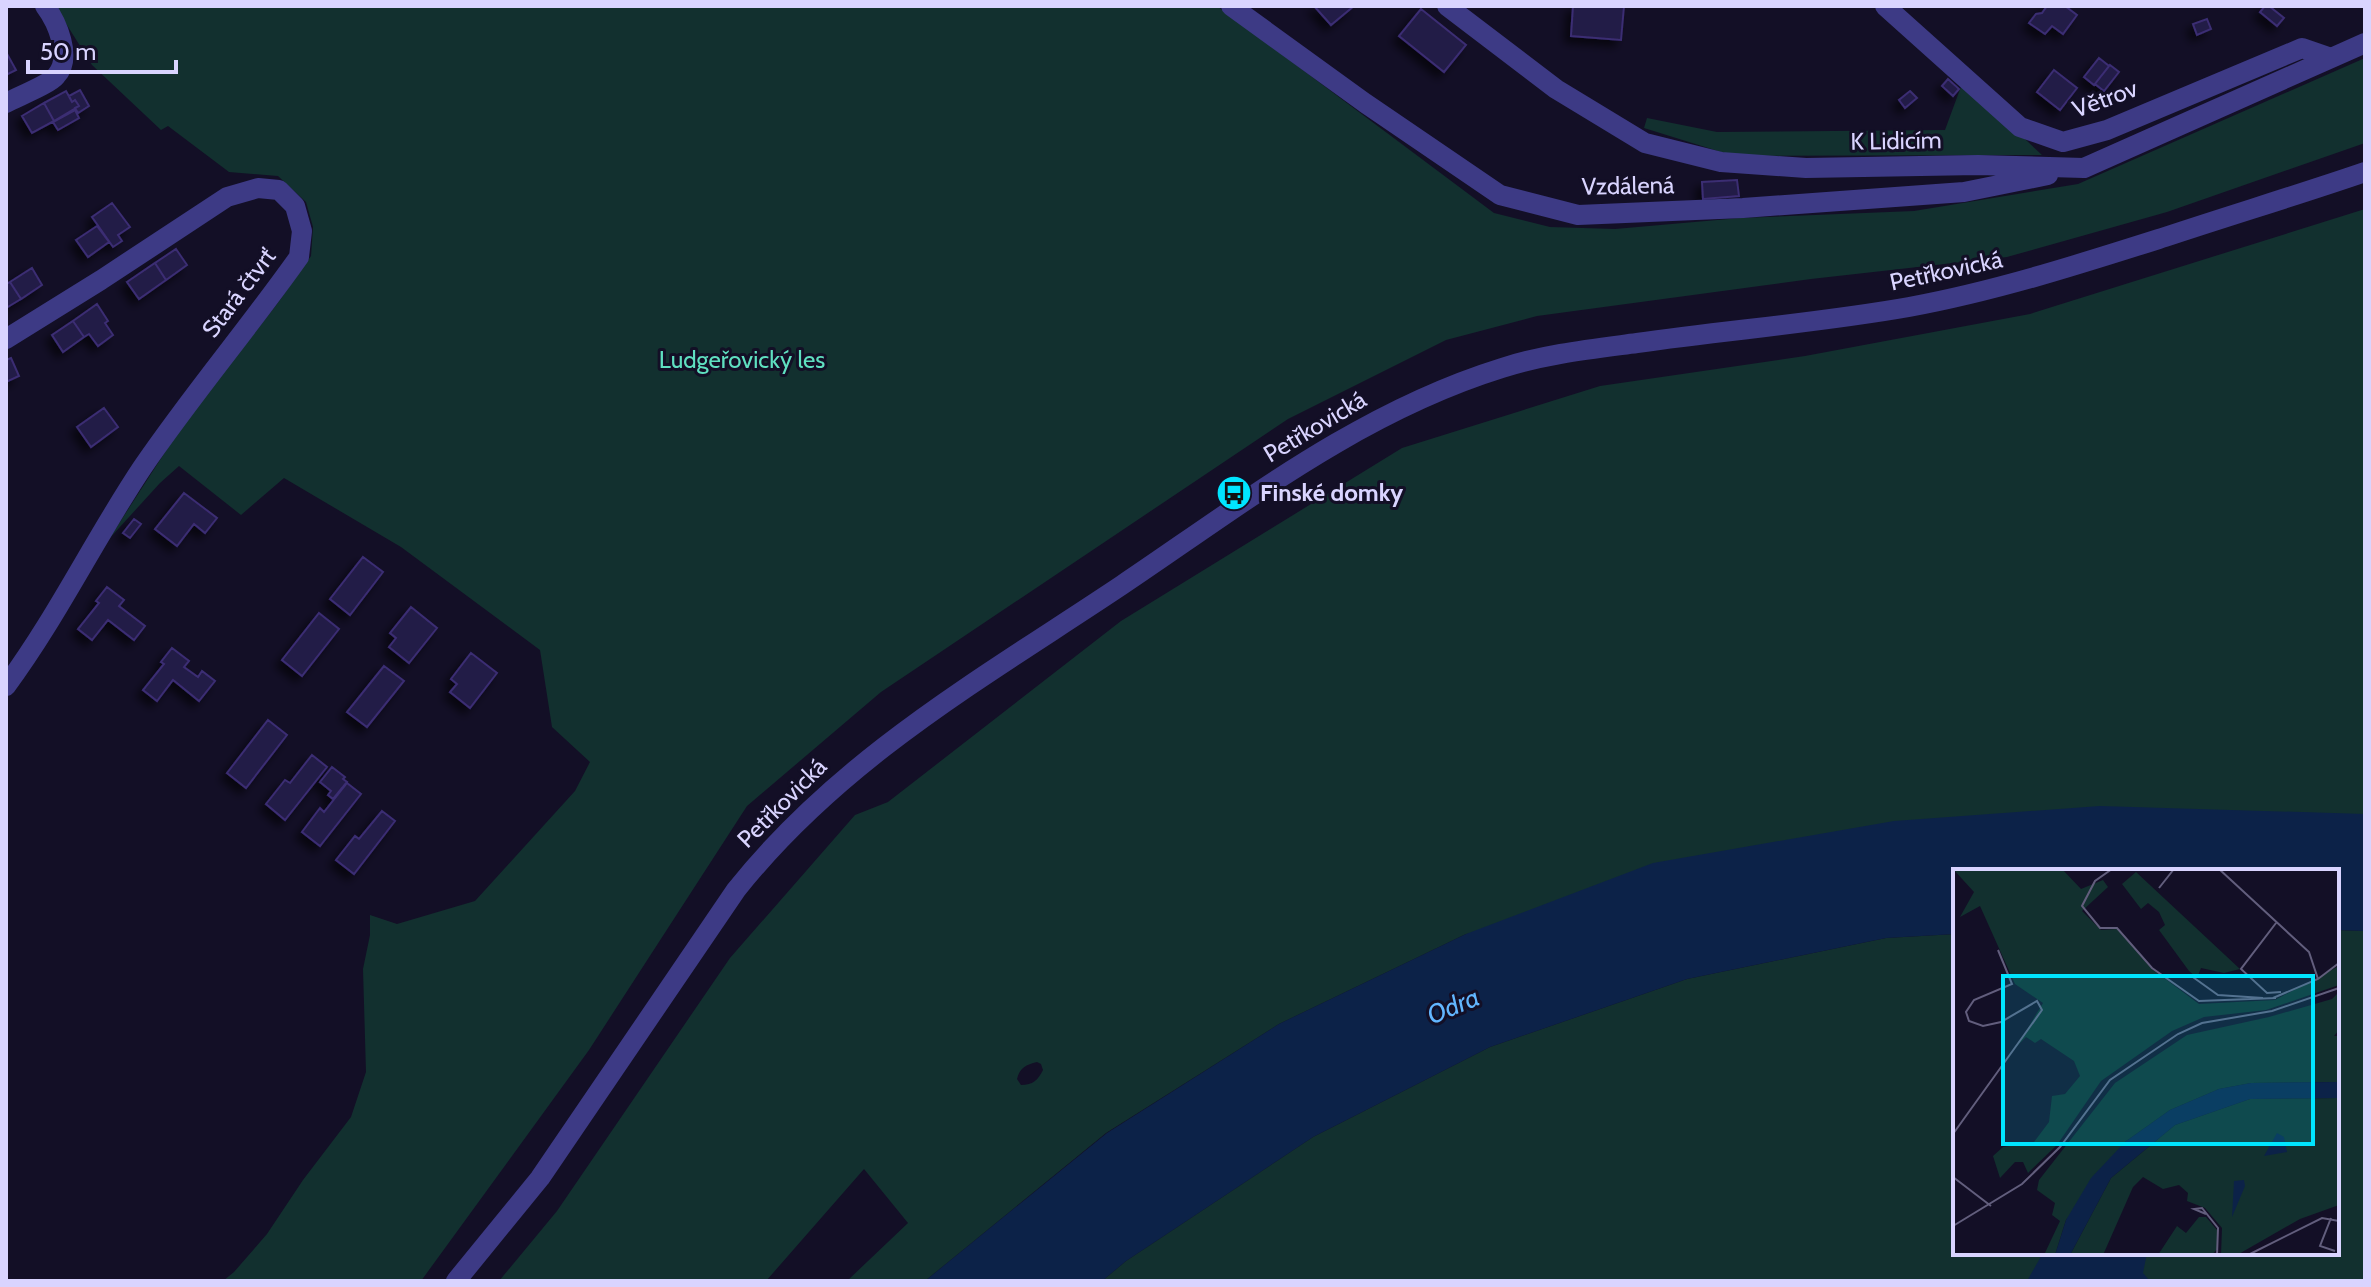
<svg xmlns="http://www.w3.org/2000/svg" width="2371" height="1287" font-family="Cabin,sans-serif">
<defs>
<filter id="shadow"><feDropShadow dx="-6" dy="6" stdDeviation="4" flood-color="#0009"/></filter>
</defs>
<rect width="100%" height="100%" fill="#130f26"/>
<path fill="#12302f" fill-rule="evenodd" d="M55,6H1217L1494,213L1550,227L1615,229L1740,218L1914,211L2078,184L2365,58V143L2167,212L2007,257L1811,279L1537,316L1446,340L1288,419L881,692L747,806L589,1050L421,1281H223L234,1272L267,1234L303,1180L351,1117L366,1072L363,969L370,935V915L397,924L475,901L575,791L590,762L552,727L540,650L401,547L284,478L241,515L179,466L160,483L109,539L180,429L277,304L311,256L313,227L306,202L278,176L229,172L168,126L161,130L92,65Z
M1963,81L2042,155L1734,156L1644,128L1647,118L1717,132L1945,130Z
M2365,209V814H2348L1466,934L1279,1024L1106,1133L925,1281H847L908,1223L864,1169L766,1281H499L557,1211L730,958L855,815L888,802L1121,621L1402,448L1600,386L1805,356L2030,314ZM1037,1062L1041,1064L1043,1070C1038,1080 1033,1085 1021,1085L1017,1079C1020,1067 1026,1065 1037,1062Z
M2337,930L2365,931V1281H1102L1126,1261L1313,1137L1490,1047L1687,979L1886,938L1955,934V1253H2337Z"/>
<path fill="#0c2248" d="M2100,806L2365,814V931L2337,930V871H1955V934L1886,938L1687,979L1490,1047L1313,1137L1126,1261L1102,1281H925L1107,1133L1279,1024L1466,934L1653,863L1894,821Z
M2043,1253H2147L2143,1273L2150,1281H2027Z"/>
<path fill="#241b47" stroke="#3b2d73" stroke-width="2" filter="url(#shadow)" d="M1314,6H1354L1331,25Z
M1573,6H1624L1621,40L1571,36Z
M2047,6H2065L2077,15L2063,34L2052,26L2045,34L2029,23L2036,14L2042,13Z
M2265,6H2269L2284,18L2277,26L2260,12Z
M1421,9L1466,45L1444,72L1399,36Z
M2207,19L2211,29L2197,35L2193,24Z
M6,52L16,70L6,75Z
M2099,58L2109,66L2094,85L2084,77Z
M2110,65L2119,72L2104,91L2095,84Z
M2054,70L2077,88L2060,110L2037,92Z
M1948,79L1959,89L1953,96L1942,86Z
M80,90L89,106L78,113L75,108L79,106L75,100L72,102L69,96Z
M66,91L72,102L75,100L79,106L54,121L44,103Z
M1910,91L1917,98L1905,108L1899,100Z
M44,103L54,121L32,133L22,116Z
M75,110L79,118L58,130L53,122Z
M1737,180L1739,196L1703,199L1702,182Z
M112,203L130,227L118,235L122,241L113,247L92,217Z
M97,226L109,242L88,257L76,240Z
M176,249L187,265L166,280L155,263Z
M155,263L166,280L139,299L127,282Z
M32,268L42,285L21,299L10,282Z
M10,282L21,299L6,308V284Z
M97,304L108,321L105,323L113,335L98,346L89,334L84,337L73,321Z
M73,321L84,337L63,352L52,335Z
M11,358L19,376L6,382V360Z
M104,408L118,427L91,447L77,427Z
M184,493L217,518L205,533L194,524L177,546L155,529Z
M134,519L141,524L130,538L123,533Z
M363,557L383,572L350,615L330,599Z
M107,587L124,600L119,606L145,626L134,640L108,620L92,640L78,629L99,603L96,601Z
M411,607L437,628L409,663L389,647L396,638L390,633Z
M319,613L339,629L302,676L282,660Z
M172,648L189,661L184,667L198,677L202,671L215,681L199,701L173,680L157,701L143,690L164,664L161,662Z
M471,653L497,673L470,708L450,692L457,684L451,679Z
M384,666L404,681L367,727L347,712Z
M268,720L287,735L246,788L227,773Z
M312,755L327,767L285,820L266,804L285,780L290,783Z
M332,767L345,777L343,779L347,782L333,799L328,795L331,791L320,782Z
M347,783L361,794L320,846L302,832L320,808L324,812Z
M382,811L395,821L354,874L336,860L355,836L359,839Z"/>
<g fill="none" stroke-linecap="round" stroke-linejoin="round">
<path stroke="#3d3a85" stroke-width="20" d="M1231,6L1365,103L1500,195L1578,215L1743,208L1964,192L2048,175
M1447,6L1556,89L1645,143L1721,162L1806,168L1978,165L2084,168L2365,43
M1885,6L2020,127L2063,142L2107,130L2302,48L2331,58
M6,103C17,97 50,84 56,76C73,58 57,22 45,6
M6,339L101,280L227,197L258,188L279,190L295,206L302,231L299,257C248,329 191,396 142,468C94,540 57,617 6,686
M456,1281L540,1178L736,890C842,757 983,678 1122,585C1244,503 1360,412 1502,368C1545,354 1592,349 1637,343C1727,330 1819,323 1909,307C1996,291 2080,264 2165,237C2231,215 2298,195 2365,172"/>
</g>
<defs>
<symbol id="bus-disc" viewBox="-11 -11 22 22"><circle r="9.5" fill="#00e5ff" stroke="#130f26"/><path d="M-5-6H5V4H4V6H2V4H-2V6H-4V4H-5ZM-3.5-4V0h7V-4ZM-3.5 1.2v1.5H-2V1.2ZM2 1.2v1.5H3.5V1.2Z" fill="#111"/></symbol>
</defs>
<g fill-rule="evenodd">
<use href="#bus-disc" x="1214" y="473" width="40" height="40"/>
</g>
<g text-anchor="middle" stroke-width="6" stroke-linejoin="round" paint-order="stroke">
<g font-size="24" fill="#d9d4ff" stroke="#130f26">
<text transform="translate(2105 99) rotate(-20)" y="8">Větrov</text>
<text transform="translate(1896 141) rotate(-1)" y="8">K Lidicím</text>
<text transform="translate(1628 186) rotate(-1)" y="8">Vzdálená</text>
<text transform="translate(1946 271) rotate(-12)" y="8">Petřkovická</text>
<text transform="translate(239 293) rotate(-53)" y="8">Stará čtvrť</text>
<text transform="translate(1315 427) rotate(-31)" y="8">Petřkovická</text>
<text transform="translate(782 803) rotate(-45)" y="8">Petřkovická</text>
</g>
<g font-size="24" fill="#5fe0c0" stroke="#130f26">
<text x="742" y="368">Ludgeřovický les</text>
</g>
<g font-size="24" font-weight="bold" fill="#d9d4ff" stroke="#130f26" text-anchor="start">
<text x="1260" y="501">Finské domky</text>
</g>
<g font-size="26" font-style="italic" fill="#62b6ff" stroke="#130f26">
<text transform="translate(1453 1006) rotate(-23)" y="9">Odra</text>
</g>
</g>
<g transform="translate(1953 869)">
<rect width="386" height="386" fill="#130f26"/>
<path d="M0,0H109L128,20L150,11L155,18L129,42L148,61L164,60L199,100L246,135L322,131L386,97V116L313,141L251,148L219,162L148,212L104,276L78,301L75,304L70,293H62L47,309L40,287L50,278L81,273L96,253L99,227L112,225L127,207L121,192L88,170L82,174L73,168L64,177L90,134L62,115L27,37L7,48L21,23ZM183,3L287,100L271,104L248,99L244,109L236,102L206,61L212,56L206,43L195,34L188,40L169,15ZM386,123V161L381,167H386V213L298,214L266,220L217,241L172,273L113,351L102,386H91L107,352L99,346L102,334L84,321L86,311L162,214L234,166L316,148L379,130ZM386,229V336L347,350L284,386H268L269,359L252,339L234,332L235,324L226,316L210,320L190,308L180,318L150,386H117L158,309L222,256L297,230ZM246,348H253L264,361L265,379L259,386H205L224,357L233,364Z" fill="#12302f"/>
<path d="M386,213V229L297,230L222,256L158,309L117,386H102L113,351L138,309L172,273L217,241L266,220L298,214ZM324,264L331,268L334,283L311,287ZM291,311L292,317L279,348L281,312Z" fill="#0c2248"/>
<path fill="none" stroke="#625e7d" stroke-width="2" d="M159,0L142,12L129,37L147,59H164L199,99L246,132L323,129M266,0L356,83L365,110M206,19L221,0M323,54L288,100L314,124L328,123M237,106L265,126L310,129M320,129L365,110L386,94M0,265L89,141L84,132L48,153L30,157L16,152L13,143L21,131L59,115L45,81M0,308L38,337M253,345L241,340L249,339L265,359L264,386M378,349L367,377L382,382M0,357L69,315L107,278L157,211L225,165L249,154L319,142L386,119M295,386L369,349L386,352"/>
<path fill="#00e5ff" fill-opacity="0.15" stroke="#00e5ff" stroke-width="4" d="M50,107H360V275H50Z"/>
<rect width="386" height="386" fill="none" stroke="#d9d4ff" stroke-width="4"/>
</g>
<rect width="2371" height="1287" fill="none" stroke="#d9d4ff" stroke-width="16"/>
<path d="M28 60v12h148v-12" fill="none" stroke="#d9d4ff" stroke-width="4"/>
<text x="40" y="60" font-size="24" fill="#d9d4ff" stroke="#130f26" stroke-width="6" paint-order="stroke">50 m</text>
</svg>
